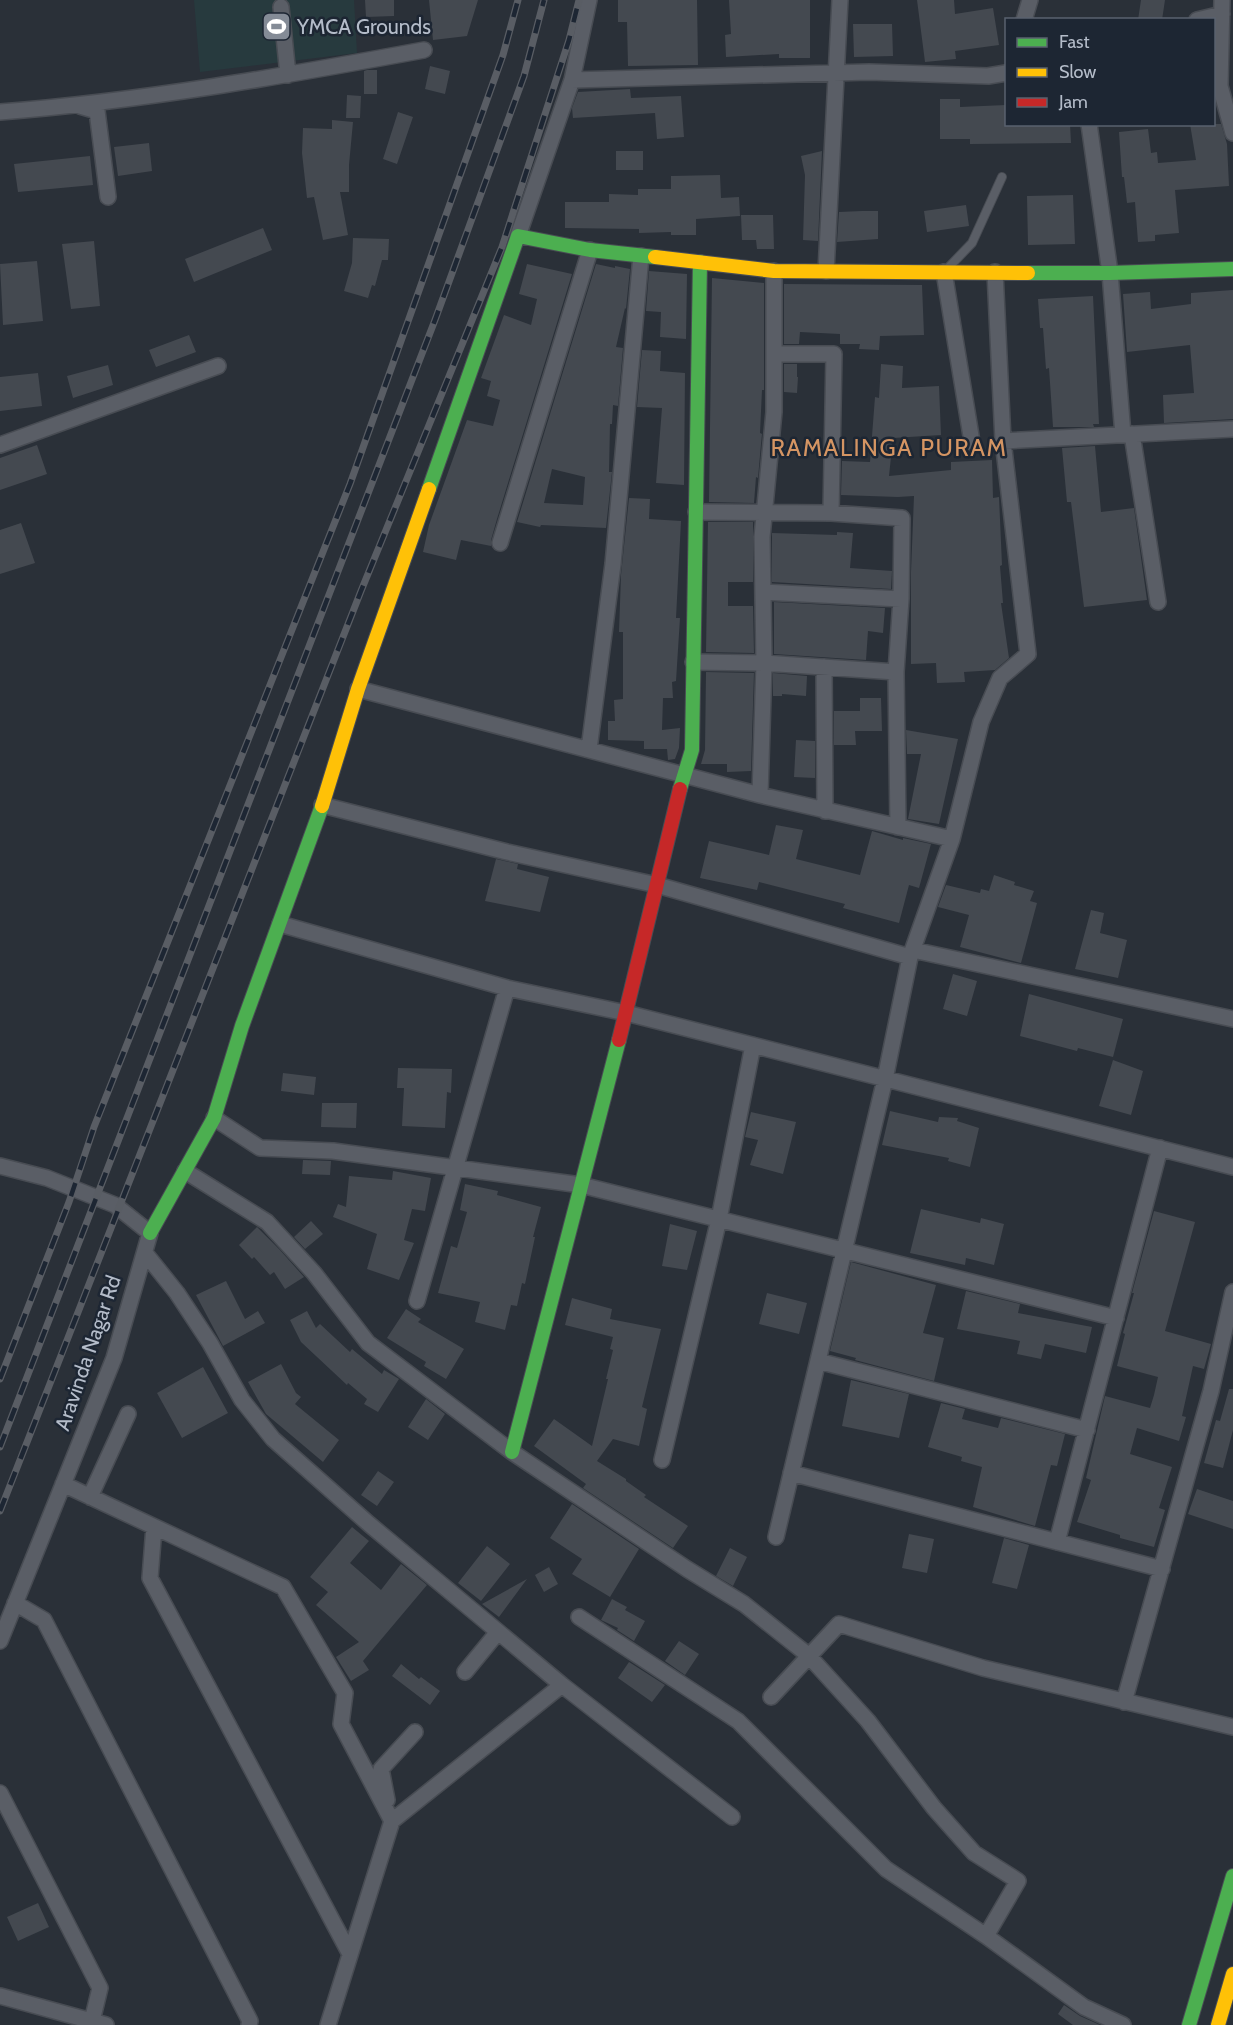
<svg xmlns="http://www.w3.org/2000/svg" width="1233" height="2025" font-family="Cabin,sans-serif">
<rect width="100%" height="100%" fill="#2a3038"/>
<path fill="#273a3e" d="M194,0H354L357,53L200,72Z"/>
<path fill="#444950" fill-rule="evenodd" d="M365,0H394V16L366,17Z
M429,0H478L467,36L433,40Z
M618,0H697L698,65L628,66L627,22H618Z
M729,0H810V58H779V54L726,57L725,35L731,34Z
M917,0H954L955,14L993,8L999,45L955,51L956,59L925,62Z
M1141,0H1165L1162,20H1138Z
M853,24H892L893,56L854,57Z
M430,66L450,71L445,94L425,89Z
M367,70H377V94H364V71Z
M630,89L631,98L681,96L684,137L657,139L655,113L573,118L572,108L578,92Z
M347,95L361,96L360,118H346Z
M940,99H960V107L1006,105V124H1070L1071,143L970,144V139H940Z
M398,112L413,117L397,164L383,159Z
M332,120L353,122L349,165V192H340L348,235L323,240L314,197L307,198L302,153L303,128L332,129Z
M1190,124H1221L1227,144L1229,186L1175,190L1179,233L1155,235V241L1138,242L1135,202L1127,203L1124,177H1122L1119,132L1148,129L1151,153L1157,152L1158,163L1196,160Z
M149,143L152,171L118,176L114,147Z
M616,151H643V170H616Z
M822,151L818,241L803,240L805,175L801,156Z
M90,156L93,185L18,192L14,164Z
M720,175L721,198L739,197L740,216L696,219V235H671V232L639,233V229L565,228V202H609V194L638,195V189H671V176Z
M1073,195L1075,244L1028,245L1027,196Z
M966,205L969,226L927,232L924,211Z
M862,211H878V239L837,242L839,212Z
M741,215H773L774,249H757L756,240H742Z
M263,228L272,250L194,282L185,259Z
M353,238L389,239L388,260H382L375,286L372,285L368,298L344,291L352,263Z
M94,241L100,306L71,309L62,244Z
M37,261L43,321L3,325L0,264Z
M527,264L572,274L497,519L491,540V546L461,540L456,560L423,552L429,525L467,420L493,426L500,400L487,396L491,381L481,378L504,315L531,325L537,299L519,294Z
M596,264L615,268V266L630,269L626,309L625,308L616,347L623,348L618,406L613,405L612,424H610L609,472H612L606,528L541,525L540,527L517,522ZM552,469L585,477L583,505L544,503Z
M649,271L687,274L686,339L660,337L661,312L646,311Z
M712,278L764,283V390H762L760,433L762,434L761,444L758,478L756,477L754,503L709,502Z
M784,284L922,285L924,335L880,336L879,350L859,349L860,344H840V334L800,332L799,344H784Z
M1233,290V419L1164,423L1163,395L1194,393L1190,345L1127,352L1123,294L1150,292L1151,309L1191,304V293Z
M1093,296L1099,424H1093L1094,427H1053L1049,368L1046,369L1043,328H1040L1038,299Z
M189,335L196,352L156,367L149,350Z
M642,350L661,351L660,371L685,373L684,485L656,483L662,408L637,407Z
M784,364H797V377H798L797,393L784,392Z
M881,364L903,366L902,388L939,386L941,435L893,438L889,476L951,470V462L992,460L993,498L999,497L1002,565L1000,566L1003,603H1001L1009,658L995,670L964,672L965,682L937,683L936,663L911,664V572L914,496L898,497L841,495L842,461L870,462L875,397L879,398Z
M108,365L113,385L73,398L67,376Z
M38,373L42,406L0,411V377Z
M37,445L47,474L0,490V458Z
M1095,446L1101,512L1134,508L1147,600L1084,607L1071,502H1067L1062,448Z
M629,498L650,499L649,519L681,521L676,618H680L676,681L672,682L673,698H663L662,730L680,728L679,748L675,759L668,760L667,749H644V741L608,740V721H615L614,700L623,699V632H619L621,575Z
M708,522H753V582H728V606H753L754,653L706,652Z
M21,523L35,563L0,574V530Z
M837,532L853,533L850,568L892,571L891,589L772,582V533L837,535Z
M774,602L885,608L883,633L868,631L866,660L774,654Z
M706,672L754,673L751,771L727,772V764H701L705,750Z
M773,673L807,676L806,696L782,694V696H773Z
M860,698H881L882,731H855L856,745H834V711H860Z
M906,730L958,739L939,824L908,819L921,754H907Z
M796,740L815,741V778L794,777Z
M776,825L803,830L796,859L860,875L872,831L903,840V838L931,844L919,888L909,885L899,923L843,908L845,904L759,882L757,890L700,878L709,841L769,855Z
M496,859L518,864L517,869L549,877L540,912L485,901Z
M994,875L1015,882L1014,885L1034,891L1030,901L1037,903L1021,963L960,947L969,915L938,907L946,885L980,893L981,889L989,891Z
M1091,910L1104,913L1100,933L1127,940L1118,978L1075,969Z
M953,974L977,981L967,1016L943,1009Z
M1029,994L1123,1019L1113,1057L1078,1048L1077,1051L1020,1036Z
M1113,1060L1143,1071L1131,1115L1099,1106Z
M398,1068L452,1069L451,1093L447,1092L445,1128L402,1126L404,1088H397Z
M283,1073L316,1077L314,1095L281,1091Z
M322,1103H357L356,1128L321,1127Z
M890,1111L938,1122L939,1117L958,1118L957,1121L979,1128L970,1167L948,1161L949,1158L882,1145Z
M751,1112L796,1122L783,1174L750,1165L758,1140L745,1137Z
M303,1160L331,1161L330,1175L302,1174Z
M393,1171L431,1178L425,1211L412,1209L404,1240L414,1243L399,1280L367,1269L377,1234L333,1217L338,1204L346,1207L349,1176L392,1180Z
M465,1184L498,1191L497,1195L541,1207L533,1237H535L525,1284L522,1283L517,1306L511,1305L505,1330L475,1322L480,1302L438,1293L451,1246L457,1248L467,1212L460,1210Z
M921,1209L980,1223L981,1218L1004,1224L994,1265L966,1258L965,1265L910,1253Z
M1154,1211L1195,1222L1165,1331L1211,1344L1204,1369L1193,1366L1182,1416L1186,1417L1179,1441L1137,1428L1130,1454L1172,1467L1159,1508L1165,1510L1154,1547L1120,1538V1535L1077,1522L1091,1480L1086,1478L1105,1396L1150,1408L1154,1395L1158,1377L1117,1366L1125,1334L1123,1333L1134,1293H1132Z
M311,1221L323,1234L305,1249L294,1237Z
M670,1224L697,1231L687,1270L662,1266Z
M257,1227L280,1250L304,1277L285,1289L274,1272L270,1275L254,1257L252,1259L239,1245Z
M851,1262L936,1285L923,1333L944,1338L934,1381L855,1360L856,1358L830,1351Z
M226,1281L245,1319L258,1311L265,1323L223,1346L196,1295Z
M966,1291L1020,1304L1018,1313L1092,1327L1086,1353L1045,1344L1041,1359L1017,1354L1020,1341L957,1329Z
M767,1293L807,1303L799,1334L759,1324Z
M572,1298L612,1309L610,1319L661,1329L642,1407L647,1409L639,1446L613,1439L597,1461L626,1479V1481L646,1495L644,1497L688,1526L673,1548L583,1488L586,1484L534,1446L554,1419L592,1446L608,1379H606L613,1350L610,1349L613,1337L565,1325Z
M406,1309L421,1319L418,1322L464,1349L446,1379L424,1366L426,1362L387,1338Z
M307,1311L316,1328L320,1324L350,1352L352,1349L382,1374L384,1370L399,1379L378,1412L364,1404L367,1399L348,1383L347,1385L301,1342L290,1320Z
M281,1364L296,1393L301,1397L295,1404L339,1440L323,1462L266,1414L248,1382Z
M203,1367L228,1413L182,1438L157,1393Z
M851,1380L909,1394L899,1438L842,1426Z
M1229,1389H1233V1430L1223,1468L1204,1463L1216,1420L1220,1421Z
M426,1399L445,1414L428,1440L408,1427Z
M941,1403L965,1409L962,1419L998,1428L1001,1418L1065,1434L1057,1466L1051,1465L1035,1526L973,1507L982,1467L961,1461L962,1457L928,1447Z
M378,1471L394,1482L377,1506L361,1495Z
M1197,1489L1233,1501V1529L1188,1514Z
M572,1504L639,1549L610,1597L572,1574L582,1559L550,1538Z
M352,1527L369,1541L350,1563L381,1590L401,1564L427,1585L363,1661L369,1670L351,1681L336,1657L359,1642L316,1605L328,1592L310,1577Z
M909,1534L934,1539L927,1573L902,1568Z
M1004,1538L1029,1545L1017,1589L992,1583Z
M487,1546L510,1564L481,1601L458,1583Z
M730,1548L747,1557L733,1586L716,1576Z
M549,1567L558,1584L544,1592L535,1575Z
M527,1579L499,1617L482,1604Z
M612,1599L627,1607L625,1610L645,1621L634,1641L617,1630L618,1628L601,1620Z
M679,1641L699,1654L685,1675L665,1661Z
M629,1662L665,1685L652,1702L618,1678Z
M401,1664L419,1679L421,1677L440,1691L430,1705L392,1676Z
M38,1903L49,1927L18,1941L7,1917Z
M1064,2005L1080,2016L1100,2025H1073L1058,2014Z"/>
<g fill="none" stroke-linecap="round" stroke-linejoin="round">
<defs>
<path id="lane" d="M947,269L972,243L1002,177"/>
<path id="street" d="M589,0L572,80L869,72L988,76L1006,73
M281,7L288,75
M1024,20L1030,0
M1197,20L1222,14
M1220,86L1222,0
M1214,87L1220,86L1233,133
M80,106L97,111L108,197
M0,112C143,101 283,76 424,50
M1089,124L1110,273L1123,435
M518,236L572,80
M826,271L840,0
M944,272L972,442
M774,354H834L831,513
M1132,434L1158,602
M1003,441L1233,429
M0,445L218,366
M696,512L831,513L902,518L901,599L896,672L898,827
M500,543L590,250
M763,592L901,599
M693,662L764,663L896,672
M824,667L825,811
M358,689L760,795L764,663L762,537L774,412V271
M589,749L613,564L641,256
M760,795L952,839
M322,805L507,852L657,885L910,957L885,1079L776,1537
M280,924L507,988L626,1013L1233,1167
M913,950L1233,1019
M910,957L952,839L981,722L1000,678L1028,654L1003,441L995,272
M214,1118L260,1148L333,1151L581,1185L1116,1318
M0,1166L47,1178L115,1205L150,1233L114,1358L0,1641
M185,1171L267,1222L314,1273L368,1343L512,1452L687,1569L744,1604L808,1655L868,1721L934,1808L974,1853L1018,1881L986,1936
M145,1253L177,1293L210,1343L242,1400L273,1439L369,1524L562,1685L732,1817
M417,1301L507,988
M818,1361L1087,1430
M662,1460L719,1219L753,1045
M791,1473L1162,1569
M63,1484L283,1587L345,1693L341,1724L392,1821
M90,1497L128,1414
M154,1527L150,1578L350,1954
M1057,1542L1160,1148
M15,1603L44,1620L250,2021L249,2025
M579,1617L738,1721L886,1869L986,1936L1084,2007L1123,2025
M465,1672L498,1632
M771,1697L839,1624L983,1668L1233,1727
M1124,1702L1211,1391L1233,1292
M0,1793L100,1988L92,2021
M387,1800L381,1769L415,1732
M0,1996L106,2025
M328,2025L392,1821L562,1685"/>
<path id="fast" d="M1028,273H1110L1233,269
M429,489L518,236L590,250L655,257
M680,789L692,750L700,262
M150,1233L214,1118L242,1026L322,806
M512,1452L619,1040
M1189,2025L1233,1876"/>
<path id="slow" d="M655,257L774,271L1028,273
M322,806L358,689L429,489
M1218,2025L1233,1974"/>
<path id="jam" d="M619,1040L680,789"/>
</defs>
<use href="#lane" stroke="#484c53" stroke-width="10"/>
<use href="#street" stroke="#484c53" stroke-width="18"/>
<use href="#fast" stroke="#484c53" stroke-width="16"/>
<use href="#slow" stroke="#484c53" stroke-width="16"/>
<use href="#jam" stroke="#484c53" stroke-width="16"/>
<use href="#lane" stroke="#5a5e66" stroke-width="8"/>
<use href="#street" stroke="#5a5e66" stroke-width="15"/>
<use href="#fast" stroke="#4caf50" stroke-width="14"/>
<use href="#slow" stroke="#ffc107" stroke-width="14"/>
<use href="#jam" stroke="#c62828" stroke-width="14"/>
<defs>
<path id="rail" d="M0,1379L69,1202L94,1127L350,484L503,55L518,0
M0,1447L435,320L524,76L544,0
M0,1511L361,591L502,247L569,40L579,0"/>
</defs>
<use href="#rail" stroke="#595d64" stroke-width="7"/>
<use href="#rail" stroke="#1d2633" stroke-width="4.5" stroke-dasharray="14" stroke-linecap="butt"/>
</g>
<defs>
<symbol id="stadium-square" viewBox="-11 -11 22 22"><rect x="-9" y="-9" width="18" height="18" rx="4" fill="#848b96" stroke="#1d2633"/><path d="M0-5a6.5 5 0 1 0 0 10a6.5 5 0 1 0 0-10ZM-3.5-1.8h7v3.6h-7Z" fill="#fff"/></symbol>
</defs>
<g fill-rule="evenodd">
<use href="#stadium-square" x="260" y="10" width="33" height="33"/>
</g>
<g text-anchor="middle" stroke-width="5" stroke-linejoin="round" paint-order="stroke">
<g font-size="21" fill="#b4bcc9" stroke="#1d2633" text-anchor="start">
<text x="297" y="34">YMCA Grounds</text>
</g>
<g font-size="21" fill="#b4bcc9" stroke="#1d2633">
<text transform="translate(88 1353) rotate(-71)" y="7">Aravinda Nagar Rd</text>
</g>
<g font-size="24" letter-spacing="1.5" fill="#d59563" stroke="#1d2633">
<text x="889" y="456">RAMALINGA PURAM</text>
</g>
</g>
<rect x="1005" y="18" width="210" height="108" fill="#1d2633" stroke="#59626f" stroke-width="1.5"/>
<rect x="1017" y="38" width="30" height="9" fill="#4caf50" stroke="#59626f" stroke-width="1.5"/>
<text x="1059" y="48" font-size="18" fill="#b4bcc9">Fast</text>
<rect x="1017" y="68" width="30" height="9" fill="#ffc107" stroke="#59626f" stroke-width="1.5"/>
<text x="1059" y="78" font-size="18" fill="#b4bcc9">Slow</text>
<rect x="1017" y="98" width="30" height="9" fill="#c62828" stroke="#59626f" stroke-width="1.5"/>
<text x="1059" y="108" font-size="18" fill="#b4bcc9">Jam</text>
</svg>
